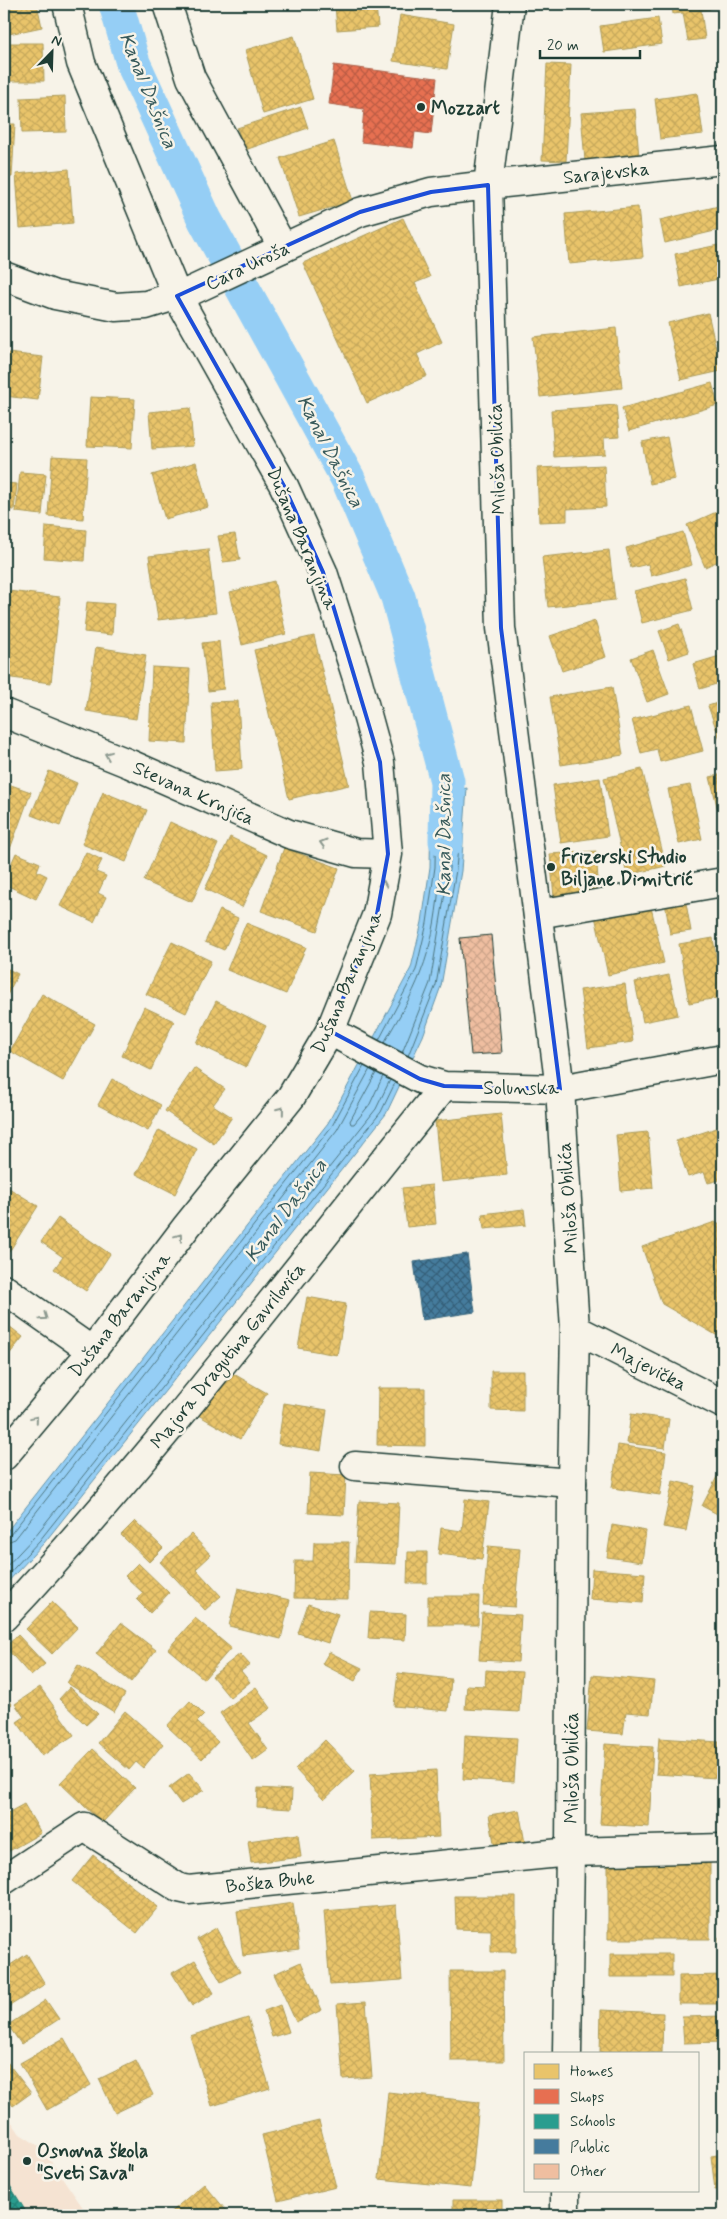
<svg xmlns="http://www.w3.org/2000/svg" width="727" height="2219" font-family="Mynerve,sans-serif">
<defs>
<pattern id="homes-cross-hatch" width="8" height="8" patternUnits="userSpaceOnUse" patternTransform="scale(1.25)"><rect width="8" height="8" fill="#e9c46a"/><path d="M0 0l8 8M0 8l8-8" fill="none" stroke="#c7a95c"/></pattern>
<pattern id="shops-cross-hatch" width="8" height="8" patternUnits="userSpaceOnUse" patternTransform="scale(1.25)"><rect width="8" height="8" fill="#e76f51"/><path d="M0 0l8 8M0 8l8-8" fill="none" stroke="#bb5c44"/></pattern>
<pattern id="schools-cross-hatch" width="8" height="8" patternUnits="userSpaceOnUse" patternTransform="scale(1.25)"><rect width="8" height="8" fill="#2a9d8f"/><path d="M0 0l8 8M0 8l8-8" fill="none" stroke="#238176"/></pattern>
<pattern id="public-cross-hatch" width="8" height="8" patternUnits="userSpaceOnUse" patternTransform="scale(1.25)"><rect width="8" height="8" fill="#457b9d"/><path d="M0 0l8 8M0 8l8-8" fill="none" stroke="#36617a"/></pattern>
<pattern id="building-cross-hatch" width="8" height="8" patternUnits="userSpaceOnUse" patternTransform="scale(1.25)"><rect width="8" height="8" fill="#efbea0"/><path d="M0 0l8 8M0 8l8-8" fill="none" stroke="#cca48a"/></pattern>
</defs>
<rect width="100%" height="100%" fill="#f7f3e8"/>
<filter id="ink" filterUnits="userSpaceOnUse"><feTurbulence type="fractalNoise" baseFrequency=".02" numOctaves="2"/><feDisplacementMap in="SourceGraphic" scale="10" xChannelSelector="R" yChannelSelector="G"/><feConvolveMatrix kernelMatrix="1 2 1 2 8 2 1 2 1" color-interpolation-filters="sRGB"/></filter>
<g filter="url(#ink)">
<path fill="#f5e3d2" d="M4,2111L20,2134L42,2148L88,2215H4Z"/>
<path fill="#95cef5" stroke="#6694a8" d="M467,788L461,871L441,986L423,1036L386,1114L44,1543L4,1586V1535L328,1123L411,968L422,922L430,867L431,796Z"/>
<path fill="url(#homes-cross-hatch)" stroke="#ac9c5a" d="M4,4H37L42,27L4,35Z
M376,4L378,27L337,30L335,5Z
M556,4H601V7H556Z
M672,4H709L710,9L701,10L705,39L688,41L683,13L673,14Z
M400,15L454,24L447,69L393,61Z
M658,18L662,44L604,52L600,26Z
M294,36L313,99L263,114L245,50Z
M10,43H43L44,81H10Z
M547,64L571,65L566,161L542,160Z
M697,93L703,134L660,139L655,99Z
M65,96L66,132L22,133L21,98Z
M301,107L308,128L245,150L237,128Z
M635,109L639,157L585,161L581,113Z
M4,124H15L12,177H4Z
M334,141L353,201L299,217L280,158Z
M69,169L73,223L20,228L16,174Z
M723,205V229L665,243L660,220Z
M638,207L643,257L569,264L565,214Z
M403,218L430,277L415,283L442,342L417,354L427,376L367,403L303,263Z
M723,244V278L681,287L675,254Z
M708,313L721,371L681,380L668,323Z
M616,328L622,388L540,397L533,337Z
M8,353L43,357L38,400L4,396Z
M712,383L718,405L629,431L622,408Z
M90,397L135,399L132,448L87,446Z
M616,405L619,437L604,438L605,454L554,457L551,410Z
M190,408L193,446L152,449L149,412Z
M667,437L675,479L650,484L642,442Z
M52,456L87,458L83,519L48,516Z
M196,462L208,507L165,519L152,475Z
M604,465L606,507L567,509V521L539,522L537,468Z
M20,472L46,474L42,515L16,512Z
M4,483L17,484L14,510L4,509Z
M723,509V559L705,567L687,525Z
M46,526L86,530L84,561L44,558Z
M683,532L692,565L651,576L648,564L631,568L626,548Z
M235,534L240,560L223,562L218,536Z
M208,549L216,613L158,620L149,556Z
M609,550L615,600L548,607L542,557Z
M685,578L693,610L642,623L634,591Z
M274,581L286,634L242,645L230,592Z
M8,591L60,597L51,683L4,677V632Z
M87,602L114,604L112,635L84,632Z
M595,621L606,657L562,671L550,636Z
M679,624L689,652L669,659L659,631Z
M314,636L349,785L289,799L254,650Z
M219,641L224,689L208,691L202,643Z
M96,647L146,655L136,719L86,711Z
M653,650L669,694L647,702L631,658Z
M723,655V682L700,689L693,664Z
M152,667L190,669L186,743L149,741Z
M612,687L623,755L561,765L550,697Z
M238,701L242,769L215,771L211,702Z
M723,701V742H721L708,706Z
M691,705L703,751L660,762L657,749L641,753L632,720Z
M642,769L666,866L627,875L604,778Z
M49,771L77,783L60,826L31,815Z
M723,774V831L710,777Z
M600,778L608,836L561,843L553,785Z
M11,785L31,792L10,849L4,847V803Z
M690,785L702,839L679,844L668,789Z
M103,792L147,810L126,862L82,844Z
M170,822L218,844L192,902L144,881Z
M230,837L267,855L242,907L205,889Z
M284,848L339,868L317,931L261,911Z
M596,851L599,894L554,897L550,854Z
M86,852L102,860L96,872L106,876L98,893L106,897L94,922L60,906Z
M16,853L40,863L37,871L47,876L36,899L4,884V880Z
M684,892L691,931L670,934L664,896Z
M650,903L664,963L608,975L595,916Z
M220,910L238,918L224,950L205,942Z
M246,923L306,947L286,994L227,970Z
M713,938L723,997L689,1003L679,944Z
M172,942L211,961L186,1013L146,994Z
M4,967L18,974L4,1001Z
M669,975L678,1015L643,1022L635,982Z
M625,984L633,1042L588,1048L580,990Z
M42,994L95,1024L63,1081L10,1051Z
M216,1001L266,1026L246,1067L196,1043Z
M144,1007L174,1021L151,1070L122,1056Z
M194,1068L225,1089L213,1105L232,1117L214,1144L165,1111Z
M112,1079L161,1105L148,1131L98,1105Z
M501,1114L507,1175L441,1182L435,1121Z
M723,1126V1179L708,1183L704,1172L688,1177L676,1141Z
M159,1130L197,1149L175,1194L136,1174Z
M648,1132L653,1188L621,1191L616,1135Z
M4,1185L38,1206L9,1252L4,1249Z
M432,1185L436,1224L407,1227L402,1188Z
M524,1209L526,1225L484,1229L482,1214Z
M58,1218L110,1254L86,1291L54,1269L63,1257L41,1242Z
M715,1222L723,1227V1339L662,1304L642,1247Z
M307,1297L346,1304L337,1355L298,1348Z
M4,1322L23,1337L4,1361Z
M225,1369L267,1393L240,1439L198,1415Z
M491,1371H523V1411L491,1410Z
M378,1388H425V1446L377,1445Z
M284,1403L327,1410L321,1451L278,1444Z
M631,1414L669,1419L665,1448L627,1443Z
M618,1445L666,1452L660,1495L612,1488Z
M720,1471L723,1472V1517L702,1506Z
M310,1473L346,1475L344,1515L308,1513Z
M673,1481L695,1486L686,1531L663,1527Z
M465,1499L489,1502L482,1559L438,1554L441,1528L462,1531Z
M359,1501L399,1503L396,1564L355,1562Z
M135,1521L163,1548L149,1562L121,1535Z
M612,1525L646,1531L642,1562L607,1557Z
M191,1534L211,1555L196,1569L221,1596L205,1610L160,1562Z
M314,1542H349L348,1599L294,1598L295,1561H313Z
M488,1546L520,1549L515,1607L483,1605Z
M408,1552H427V1583H407Z
M138,1563L169,1593L150,1613L137,1600L143,1593L125,1576Z
M592,1569L645,1573L643,1603L590,1599Z
M238,1588L290,1600L281,1639L229,1626Z
M428,1596H479L478,1625H428Z
M52,1602L78,1627L52,1654L26,1629Z
M308,1604L338,1614L328,1643L298,1633Z
M370,1612L406,1614L405,1640L368,1638Z
M482,1613L521,1615L518,1662L479,1660Z
M195,1618L231,1648L204,1679L168,1649Z
M121,1623L156,1650L131,1682L96,1654Z
M18,1635L45,1664L31,1676L5,1647Z
M329,1652L362,1668L355,1681L322,1664Z
M240,1654L250,1665L241,1671L250,1682L230,1698L212,1676Z
M78,1665L125,1694L114,1712L67,1683Z
M486,1670L522,1672L519,1712L465,1709L467,1685L485,1686Z
M398,1673L451,1679L448,1711L394,1706Z
M592,1675L654,1681L650,1714L626,1712L623,1734L587,1731Z
M40,1687L74,1735L42,1756L17,1722L24,1717L15,1704Z
M70,1687L98,1714L86,1725L59,1699Z
M256,1687L271,1708L249,1723L268,1750L253,1761L220,1713Z
M4,1695L12,1704L4,1712Z
M190,1701L204,1715L197,1722L218,1742L202,1759L167,1726Z
M125,1711L163,1744L143,1768L136,1762L129,1770L98,1743Z
M465,1735L517,1738L514,1782L463,1779Z
M659,1738L719,1742L716,1778L656,1774Z
M325,1740L355,1771L324,1800L295,1769Z
M605,1744L653,1747L649,1827L600,1824Z
M93,1749L135,1788L102,1823L60,1783Z
M436,1770L439,1837L373,1840L370,1774Z
M189,1773L204,1790L181,1804L169,1788Z
M258,1788L292,1790L291,1809L257,1807Z
M24,1804L41,1833L4,1854V1815Z
M519,1810L525,1843L495,1848L489,1815Z
M298,1834L301,1857L251,1863L248,1841Z
M93,1855L158,1907L137,1933L72,1881Z
M710,1861V1939H608V1862Z
M455,1896H516V1952H491V1930L456,1929Z
M293,1903L299,1949L243,1956L237,1911Z
M396,1905L402,1980L330,1985L324,1911Z
M216,1928L240,1972L221,1982L197,1939Z
M719,1937H723V1963H720Z
M27,1954L45,1984L8,2007L4,2000V1969Z
M610,1954H672V1977H610Z
M195,1960L214,1993L192,2006L172,1973Z
M301,1962L322,2010L296,2022L274,1974Z
M450,1971H503L504,2061H451Z
M723,1975V2004H679V1976Z
M46,2000L59,2019L21,2044L8,2025Z
M366,2002L372,2077L343,2079L337,2004Z
M280,2005L289,2032L272,2037L264,2011Z
M601,2010L663,2013L662,2053H600Z
M723,2016V2042L684,2043L682,2017Z
M248,2018L270,2088L212,2106L190,2036Z
M64,2038L91,2085L47,2110L20,2063Z
M136,2061L153,2095L115,2113L99,2079Z
M7,2062L31,2093L13,2106L4,2094V2065Z
M388,2092L479,2102L471,2188L379,2179Z
M319,2121L336,2187L278,2201L262,2135Z
M723,2154V2189L715,2190L711,2156Z
M204,2184L230,2215H167Z
M453,2200H502V2215H453Z"/>
<path fill="url(#shops-cross-hatch)" stroke="#ab6048" d="M334,65L437,78L431,134L415,132L413,148L361,142L364,109L329,104Z"/>
<path fill="url(#schools-cross-hatch)" stroke="#278074" d="M4,2176L28,2215H4Z"/>
<path fill="url(#public-cross-hatch)" stroke="#3a687e" d="M467,1254L475,1312L422,1320L414,1262Z"/>
<g fill="none" stroke-linecap="round" stroke-linejoin="round">
<path stroke="#4e7781" stroke-width="1" d="M379,1040L416,970L427,923L435,867L436,801L460,795L462,798L456,870L436,985L408,1056
M384,1043C397,1020 412,997 421,972C441,921 441,861 442,807L453,803L455,806L449,869L430,983L402,1053
M376,1073L350,1121L351,1124H354L370,1104L383,1076
M4,1537L10,1535L332,1126L364,1066
M4,1543L15,1539L337,1130L370,1069
M4,1569L35,1536L376,1109L390,1080
M4,1579L40,1540L381,1112L395,1083"/>
<path stroke="#95cef5" stroke-width="35" d="M116,4L133,63L205,220L348,479L398,597L447,781L446,841"/>
</g>
<path fill="url(#building-cross-hatch)" stroke="#1f3d34" d="M491,935L502,1053L471,1055L460,938Z"/>
<g fill="none" stroke-linecap="round" stroke-linejoin="round">
<defs>
<path id="street" d="M167,4L191,78L283,248
M488,185L723,160
M4,713L130,764L289,834L356,853L388,854
M538,914L723,882
M330,1031L420,1079L444,1086L560,1089L723,1059
M4,1289L92,1351
M4,1456L92,1351L187,1226L291,1097L330,1031L377,914L388,854L380,762L357,678L323,572L284,486L177,296L81,63L67,4
M355,1466L572,1483
M4,1617C161,1450 299,1264 444,1086
M4,1880L84,1827L179,1888L188,1890L570,1852L723,1848"/>
<path id="secondary" d="M510,4L488,185L501,628L560,1089L575,1329L572,1483L570,1852L567,2053
M4,276L55,295L116,307L146,305L191,291L360,212L431,192L488,185
M575,1329L723,1404
M565,2215V2190"/>
</defs>
<use href="#street" stroke="#1f3d34" stroke-width="31"/>
<use href="#secondary" stroke="#1f3d34" stroke-width="31"/>
<use href="#street" stroke="#f7f3e8" stroke-width="28"/>
<use href="#secondary" stroke="#f7f3e8" stroke-width="28"/>
</g>
<defs><path id="oneway-chevron" d="M-2-3.5L2.5 0L-2 3.5" fill="none" stroke-width="1.6" stroke-linecap="round" stroke-linejoin="round" transform="scale(1.25)"/></defs>
<g stroke="#8b988e">
<use href="#oneway-chevron" transform="translate(108 755) rotate(-158)"/>
<use href="#oneway-chevron" transform="translate(323 843) rotate(-164)"/>
<use href="#oneway-chevron" transform="translate(383 884) rotate(-80)"/>
<use href="#oneway-chevron" transform="translate(281 1110) rotate(-51)"/>
<use href="#oneway-chevron" transform="translate(179 1237) rotate(-53)"/>
<use href="#oneway-chevron" transform="translate(44 1317) rotate(35)"/>
<use href="#oneway-chevron" transform="translate(35 1419) rotate(-50)"/>
</g>
</g>
<path fill="none" stroke="#1d4ed8" stroke-width="4" stroke-linejoin="round" d="M488,185L501,628L560,1089L444,1086L420,1079L330,1031L377,914L388,854L380,762L323,572L284,486L177,296L360,212L431,192Z"/>
<g fill="#1f3d34" stroke="#f7f3e8" stroke-width="2">
<circle cx="421" cy="107" r="5"/>
<circle cx="551" cy="867" r="5"/>
<circle cx="27" cy="2161" r="5"/>
</g>
<g text-anchor="middle" stroke-width="5" stroke-linejoin="round" paint-order="stroke">
<g font-size="19" font-weight="bold" fill="#1f3d34" stroke="#f7f3e8" text-anchor="start">
<text x="431" y="114">Mozzart</text>
<text x="561" y="863">Frizerski Studio<tspan x="561" dy="22">Biljane Dimitrić</tspan></text>
<text x="37" y="2157">Osnovna škola<tspan x="37" dy="22">"Sveti Sava"</tspan></text>
</g>
<g font-size="19" fill="#1f3d34" stroke="#f7f3e8">
<text transform="translate(606 172) rotate(-6)" y="7">Sarajevska</text>
<text transform="translate(247 265) rotate(-25)" y="7">Cara Uroša</text>
<text transform="translate(496 459) rotate(-92)" y="7">Miloša Obilića</text>
<text transform="translate(303 538) rotate(67)" y="7">Dušana Baranjina</text>
<text transform="translate(194 792) rotate(24)" y="7">Stevana Krnjića</text>
<text transform="translate(346 982) rotate(-67)" y="7">Dušana Baranjina</text>
<text x="521" y="1094">Solunska</text>
<text transform="translate(567 1198) rotate(-94)" y="7">Miloša Obilića</text>
<text transform="translate(119 1314) rotate(-52)" y="7">Dušana Baranjina</text>
<text transform="translate(227 1355) rotate(-51)" y="7">Majora Dragutina Gavrilovića</text>
<text transform="translate(649 1366) rotate(27)" y="7">Majevička</text>
<text transform="translate(571 1768) rotate(-90)" y="7">Miloša Obilića</text>
<text transform="translate(270 1881) rotate(-6)" y="7">Boška Buhe</text>
</g>
<g font-size="20" font-style="italic" fill="#375a5b" stroke="#f7f3e8">
<text transform="translate(149 90) rotate(68)" y="7">Kanal Dašnica</text>
<text transform="translate(331 451) rotate(63)" y="7">Kanal Dašnica</text>
<text transform="translate(443 835) rotate(-90)" y="7">Kanal Dašnica</text>
<text transform="translate(285 1210) rotate(-53)" y="7">Kanal Dašnica</text>
</g>
</g>
<rect width="727" height="2219" fill="none" stroke="#f7f3e8" stroke-width="20"/>
<rect x="10" y="10" width="707" height="2199" fill="none" stroke="#1f3d34" stroke-width="2" filter="url(#ink)"/>
<rect x="524" y="2052" width="175" height="140" fill="#f7f3e8" stroke="#a1aaa0"/>
<rect x="534" y="2064" width="25" height="15" fill="#e9c46a" stroke="#a1aaa0"/>
<text x="570" y="2076" font-size="15" fill="#1f3d34">Homes</text>
<rect x="534" y="2089" width="25" height="15" fill="#e76f51" stroke="#a1aaa0"/>
<text x="570" y="2102" font-size="15" fill="#1f3d34">Shops</text>
<rect x="534" y="2114" width="25" height="15" fill="#2a9d8f" stroke="#a1aaa0"/>
<text x="570" y="2126" font-size="15" fill="#1f3d34">Schools</text>
<rect x="534" y="2139" width="25" height="15" fill="#457b9d" stroke="#a1aaa0"/>
<text x="570" y="2152" font-size="15" fill="#1f3d34">Public</text>
<rect x="534" y="2164" width="25" height="15" fill="#efbea0" stroke="#a1aaa0"/>
<text x="570" y="2176" font-size="15" fill="#1f3d34">Other</text>
<g transform="translate(52 52) rotate(23)" stroke="#f7f3e8" stroke-width="4" paint-order="stroke">
<path d="M0-4L9 19L0 12L-9 19Z" fill="#1f3d34"/>
<text y="-8" font-size="14" font-weight="bold" text-anchor="middle" fill="#1f3d34">N</text>
</g>
<path d="M540 50v8h100v-8" fill="none" stroke="#1f3d34" stroke-width="2.5"/>
<text x="547" y="50" font-size="15" fill="#1f3d34" stroke="#f7f3e8" stroke-width="4" paint-order="stroke">20 m</text>
</svg>
